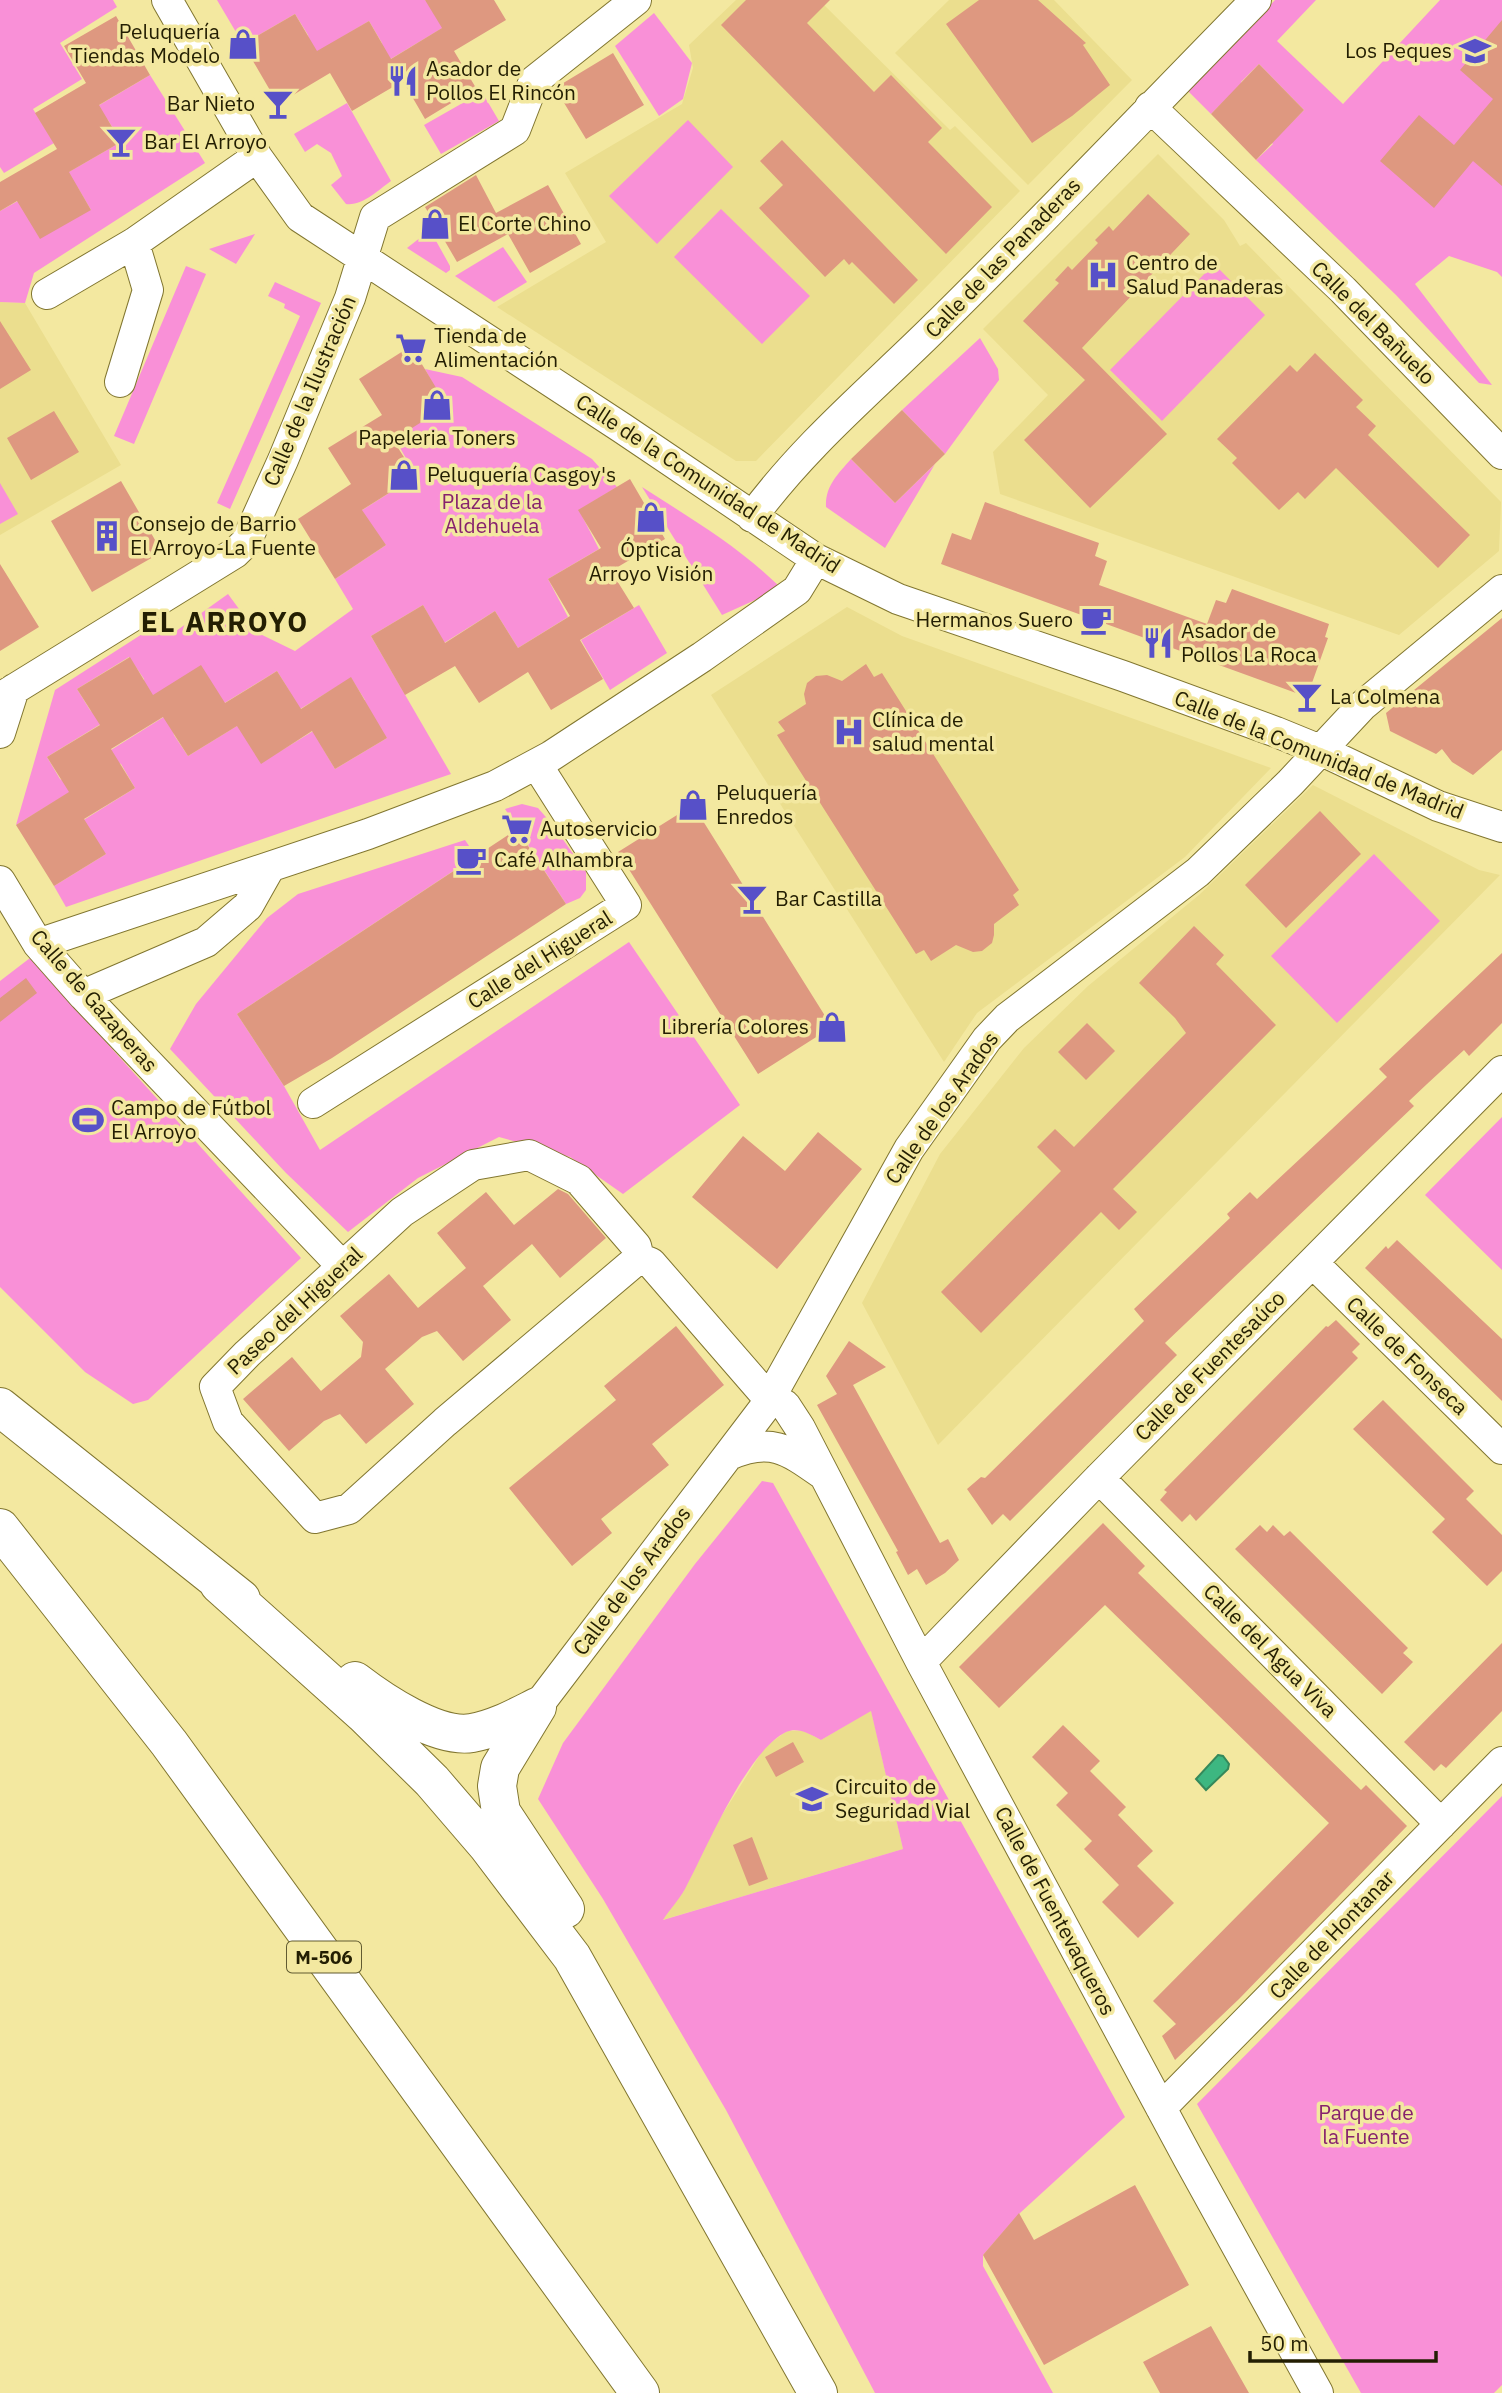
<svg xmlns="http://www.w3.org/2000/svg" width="1502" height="2393" font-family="'IBM Plex Sans',sans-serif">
<rect width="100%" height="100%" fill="#f3e8a0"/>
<path fill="#ebde8e" d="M736,0H819L950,130L955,126L1020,191L756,461H736L497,307L606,242L565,173L682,104L693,68L689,45Z
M949,0H1054L1132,80L1028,185L895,53Z
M1158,154L1224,220L1240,246L1246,243L1501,502L1499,551L1399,635L1000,494L993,452L1048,395L983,329Z
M0,302L25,303L121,465L0,535Z
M847,607L902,636L1271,768L1185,857L977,1013L944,1062L711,695Z
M1313,785L1479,870L1500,875L938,1445L862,1303L940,1154L1024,1048L1088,986L1199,895Z
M871,1710L903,1849L662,1920L683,1892L717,1823L765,1747L787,1731H804L821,1740Z"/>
<path fill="#f990d7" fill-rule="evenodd" d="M0,0H113L117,7L60,43L82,79L33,109L54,143L4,173L0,167Z
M217,0H425L449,24L384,63L382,43L369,21L312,55L308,35L295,14L243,44Z
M1275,0H1316L1277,41L1343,104L1440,0H1502V277L1497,272L1449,256L1415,284L1492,385L1479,383L1396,295L1256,160L1273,144L1263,134L1286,128L1304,110L1259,64L1241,82L1249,91L1228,97L1211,114L1188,91Z
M654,13L692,63L683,99L659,116L615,46Z
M150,75L205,163L34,273L25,303L0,302V211L25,197L91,210L78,188L60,177L121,142L108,120L91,110Z
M482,92L499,121L441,154L424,125Z
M347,103L391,181C378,190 363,206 346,204L331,185L342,176L331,153L317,144L305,152L294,134Z
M688,120L733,167L657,244L609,196Z
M721,209L810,296L762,344L674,257Z
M430,230L450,266V270L446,273L407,248Z
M255,234L236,264L209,249Z
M503,247L527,282L494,302L455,276Z
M1214,264L1265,315L1162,421L1110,370Z
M186,266L206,274L134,444L114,436Z
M275,282L321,303L230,509L217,503L300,316L284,308L285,304L268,296Z
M980,338L998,369L999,380L945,454L902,410Z
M425,369L462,377L592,459L617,487L579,510L599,549L548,579L568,617L518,648L495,611L444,643L423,605L371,636L451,774L66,907L54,886L106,854L74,826L135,788L121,764L103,755L170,713L174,735L188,756L245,721L261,763L323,725L322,747L335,769L387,738L355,707L365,700L351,678L292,714L290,692L277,671L218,707L145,700L144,679L129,657L77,689L90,710L104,722L47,757L60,779L75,789L16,825L55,690L150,629L176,631L228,594L256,632L295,651L353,609L335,579L386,545L356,514L416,476L395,439L433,384Z
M851,459L895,503L935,464L885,548L826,507C825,486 838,474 851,459Z
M0,483L18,514L0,524Z
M642,487C690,518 738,546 779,586L766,595L722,615Z
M639,605L667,653L610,690L581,640Z
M522,804L538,808L552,824L586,872V890L580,898L566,904L505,809Z
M465,840L476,856L237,1014L284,1086L320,1150L629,942L740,1105L623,1194L570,1157L499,1137L418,1178L348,1232L286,1173L170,1049L196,1004L267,918L298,894Z
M1374,854L1440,921L1337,1023L1271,956Z
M30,958L301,1258L148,1400L133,1404L85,1372L0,1287V981Z
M1502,1117V1270L1425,1195Z
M762,1481L773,1483L1125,2117L1020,2213L983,2255V2266L1053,2393H875L726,2110L603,1899L538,1799L563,1743L695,1564ZM871,1711L903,1849L663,1920C669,1910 679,1900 685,1889C706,1850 746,1752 786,1732C798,1727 810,1734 821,1740Z
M1502,1796V2385L1494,2393H1361L1197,2104Z"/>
<path fill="#3db781" stroke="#35895b" stroke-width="2" d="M1218,1755L1223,1756L1229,1764L1228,1769L1206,1790L1196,1779Z"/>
<path fill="#de9880" d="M425,0H494L506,20L454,51L476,88L425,119L403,81L352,111L330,73L278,104L243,44L295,14L317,51L369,21L391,59L442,28Z
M746,0H830L807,23L874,92L891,75L942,128L928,142L992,207L946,254L721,25Z
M979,0H1038L1086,43L1083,45L1110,85L1072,116L1032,143L946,24Z
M116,16L150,75L99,105L121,142L69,172L91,210L40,239L17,201L0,211V182L57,149L35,113L86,83L64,46Z
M1502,20V186L1473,161L1434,208L1380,161L1419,115L1454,145L1493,99L1460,70Z
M613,53L644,105L586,139L555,88Z
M1259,64L1304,110L1256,160L1211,114Z
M782,140L918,280L894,304L852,262L849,265L844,259L825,277L759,208L783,185L760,161Z
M476,175L496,213L548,185L581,244L530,273L508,234L457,262L425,207Z
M1148,194L1190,234L1082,348L1167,434L1090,508L1024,440L1085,380L1023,321L1059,283L1055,280L1068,266L1072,270L1098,243L1095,240L1109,226L1113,231Z
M0,321L31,370L0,389Z
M411,346L447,406L393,440L416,476L362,510L386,545L335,579L298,519L351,484L328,448L382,415L359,379Z
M1315,353L1363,400L1356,407L1376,426L1368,435L1470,535L1438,568L1336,468L1305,499L1298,492L1279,510L1232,463L1237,458L1217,439L1290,365L1297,372Z
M902,410L945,454L895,503L851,459Z
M54,411L79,452L31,480L7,438Z
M630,479L665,539L611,571L634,608L580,640L603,679L551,710L528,672L479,703L455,666L405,695L371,636L423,605L445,643L495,611L518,648L570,616L548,579L601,548L578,510Z
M121,481L162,552L92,592L51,521Z
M985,502L1099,543L1095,556L1107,561L1099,585L1207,624L1216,600L1226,603L1232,589L1329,624L1325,637L1328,638L1307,697L941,564L952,533L971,540Z
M0,564L39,627L0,651Z
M1502,618V750L1473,775L1452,762L1442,749L1436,754L1390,731L1386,713Z
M130,657L153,695L201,665L225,703L277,671L301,709L351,677L387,738L335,769L312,731L261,764L237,726L188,756L163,717L111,749L135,788L84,819L106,854L54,886L16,825L69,792L47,757L100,725L77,689Z
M866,664L874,677L882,673L1019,890L1013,895L1019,905L994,924V935L992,943L982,951L973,952L956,945L931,961L924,950L916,954L777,735L785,731L778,722L806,704L804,694L807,683L816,676L827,675L842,681Z
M693,805L832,1027L758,1074L618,852Z
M1320,811L1361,854L1286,928L1245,885Z
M517,829L566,904L332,1058L284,1086L237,1014Z
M1194,926L1224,955L1216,964L1276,1025L1113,1189L1137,1212L1119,1230L1101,1212L981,1333L941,1292L1061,1171L1037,1147L1055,1129L1074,1147L1186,1033L1175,1018L1139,983Z
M1502,953V1023L1469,1056L1464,1050L1427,1084L1409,1101L1414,1106L1165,1343L1177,1355L1010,1521L1003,1514L992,1525L967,1489L981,1477L985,1478L1144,1321L1134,1309L1230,1218L1227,1214L1250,1192L1257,1199L1332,1129L1387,1077L1379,1069Z
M26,978L37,993L0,1022V998Z
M1087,1023L1115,1051L1086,1080L1058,1052Z
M818,1132L862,1169L777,1269L692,1197L743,1136L785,1171Z
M558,1189L568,1194L606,1238L560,1278L532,1244L483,1286L511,1320L463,1361L437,1331L422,1337L385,1369L414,1404L366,1444L340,1414L324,1421L289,1451L243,1399L292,1357L321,1391L361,1357L363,1342L340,1316L389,1274L418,1308L466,1268L437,1233L486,1192L514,1225Z
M1397,1240L1502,1339V1401L1365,1268L1386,1246L1388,1249Z
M1336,1320L1360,1344L1352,1352L1358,1358L1196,1521L1190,1514L1182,1522L1160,1500L1167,1492L1164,1490L1326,1326L1328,1327Z
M676,1326L724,1385L652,1444L669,1465L601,1519L612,1533L572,1566L509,1488L616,1400L604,1386Z
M849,1341L886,1367L853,1385L940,1543L948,1539L959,1560L945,1573L926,1585L917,1569L908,1575L896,1552L898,1551L817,1405L837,1394L826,1376Z
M1383,1400L1474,1491L1466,1499L1502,1535V1571L1487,1586L1432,1532L1445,1519L1353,1429Z
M1103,1523L1145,1566L1138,1573L1361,1790L1366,1785L1407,1826L1239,1999L1175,2060L1162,2036L1176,2024L1153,2001L1329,1823L1105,1605L999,1708L959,1667Z
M1260,1525L1267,1532L1273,1525L1284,1536L1290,1531L1408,1648L1403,1653L1413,1662L1382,1694L1235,1549Z
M1502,1643V1711L1446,1768L1441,1764L1434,1771L1404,1742Z
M1063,1725L1100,1761L1090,1771L1126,1807L1118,1815L1153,1851L1137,1866L1174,1903L1138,1938L1102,1902L1119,1885L1084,1849L1092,1841L1056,1805L1068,1793L1032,1757Z
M793,1742L804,1762L776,1777L765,1757Z
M752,1837L768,1879L749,1886L733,1845Z
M1135,2185L1189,2285L1044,2365L983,2255L1019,2213L1034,2240Z
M1211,2326L1249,2393H1160L1143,2362Z"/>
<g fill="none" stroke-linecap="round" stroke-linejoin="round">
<defs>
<path id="minor" d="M167,0L257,157L300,217L622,428L816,559L898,599L1123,676L1276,732L1320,750L1438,806L1502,827
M1150,107L1343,290L1502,454
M47,294L134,243L257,157
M120,382L148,290L134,243
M752,517C804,446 870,391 932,330C1042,222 1148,110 1256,0
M0,698L235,553L246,542L283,460L350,298L375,217L515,130L534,81L636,0
M0,733L14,689
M0,881L38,944L83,995L342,1266
M38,944L368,834L495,786L551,756L702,657L797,590L816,559
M83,995L206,942L248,906L270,867
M313,1103L626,905L537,765
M529,1155L579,1180L636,1246L639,1258L445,1422L349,1509L315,1518L228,1422L215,1387L247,1354L402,1212L473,1165Z
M639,1258L651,1263L769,1399L785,1405L800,1428L921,1662L1188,2158L1318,2393
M1313,1263L1502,1449
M729,1455C770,1437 787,1449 821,1473
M1099,1478L1441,1824
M921,1662L1099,1478L1502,1071
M537,1707L765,1407L909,1149L987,1039L1007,1018L1198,872L1290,783L1362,706L1502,590
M1161,2108L1502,1762"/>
<path id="highway" d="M0,1407L241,1599
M0,1528L169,1743L640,2393
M219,1584L364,1714L432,1781L487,1845L572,1957L818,2393
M355,1681C381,1701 437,1739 472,1733C495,1729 515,1718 537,1707
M537,1707L500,1768L497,1786L501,1812L565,1909"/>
</defs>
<use href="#minor" stroke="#817630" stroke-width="32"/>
<use href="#highway" stroke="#817630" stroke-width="40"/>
<use href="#minor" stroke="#fff" stroke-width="30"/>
<use href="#highway" stroke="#fff" stroke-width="38"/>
</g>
<defs>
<symbol id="shop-bare" viewBox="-9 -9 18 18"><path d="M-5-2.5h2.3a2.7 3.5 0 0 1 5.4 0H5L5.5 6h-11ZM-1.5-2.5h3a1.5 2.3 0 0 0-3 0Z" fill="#5750c8" stroke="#f3e8a0" stroke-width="2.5" paint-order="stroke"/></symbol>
<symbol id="school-bare" viewBox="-9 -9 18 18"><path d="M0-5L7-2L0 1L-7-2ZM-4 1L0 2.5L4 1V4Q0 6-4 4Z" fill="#5750c8" stroke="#f3e8a0" stroke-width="2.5" paint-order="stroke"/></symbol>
<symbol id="restaurant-bare" viewBox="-9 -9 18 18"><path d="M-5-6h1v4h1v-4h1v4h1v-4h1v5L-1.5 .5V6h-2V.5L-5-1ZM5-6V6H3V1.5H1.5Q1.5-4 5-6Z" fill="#5750c8" stroke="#f3e8a0" stroke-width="2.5" paint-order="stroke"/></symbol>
<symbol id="bar-bare" viewBox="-9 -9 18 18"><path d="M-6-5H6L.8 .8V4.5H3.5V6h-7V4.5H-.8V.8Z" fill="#5750c8" stroke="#f3e8a0" stroke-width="2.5" paint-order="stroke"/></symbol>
<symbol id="hospital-bare" viewBox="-9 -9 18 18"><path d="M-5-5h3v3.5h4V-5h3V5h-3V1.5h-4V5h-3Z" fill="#5750c8" stroke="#f3e8a0" stroke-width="2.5" paint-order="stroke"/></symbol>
<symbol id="supermarket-bare" viewBox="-9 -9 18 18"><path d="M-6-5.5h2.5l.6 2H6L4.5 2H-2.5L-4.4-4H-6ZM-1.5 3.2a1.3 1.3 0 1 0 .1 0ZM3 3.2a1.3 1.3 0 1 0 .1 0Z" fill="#5750c8" stroke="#f3e8a0" stroke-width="2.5" paint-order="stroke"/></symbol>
<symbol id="building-bare" viewBox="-9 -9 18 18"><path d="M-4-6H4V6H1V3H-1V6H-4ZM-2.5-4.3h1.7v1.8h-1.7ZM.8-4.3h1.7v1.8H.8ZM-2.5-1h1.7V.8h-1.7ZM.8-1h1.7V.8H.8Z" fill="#5750c8" stroke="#f3e8a0" stroke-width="2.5" paint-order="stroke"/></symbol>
<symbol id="cafe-bare" viewBox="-9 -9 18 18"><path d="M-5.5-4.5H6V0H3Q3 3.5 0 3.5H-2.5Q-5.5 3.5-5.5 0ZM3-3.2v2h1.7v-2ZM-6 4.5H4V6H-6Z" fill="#5750c8" stroke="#f3e8a0" stroke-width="2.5" paint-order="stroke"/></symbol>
<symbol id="stadium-bare" viewBox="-9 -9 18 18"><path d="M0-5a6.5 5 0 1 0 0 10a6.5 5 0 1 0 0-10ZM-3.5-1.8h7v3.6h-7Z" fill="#5750c8" stroke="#f3e8a0" stroke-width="2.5" paint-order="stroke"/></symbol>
</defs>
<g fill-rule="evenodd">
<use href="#shop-bare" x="221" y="22" width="44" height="44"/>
<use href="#school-bare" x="1453" y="29" width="44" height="44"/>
<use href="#restaurant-bare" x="381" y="59" width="44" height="44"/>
<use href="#bar-bare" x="256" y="82" width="44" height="44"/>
<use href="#bar-bare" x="99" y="120" width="44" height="44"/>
<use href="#shop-bare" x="413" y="202" width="44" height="44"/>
<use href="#hospital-bare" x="1081" y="253" width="44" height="44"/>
<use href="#supermarket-bare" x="389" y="326" width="44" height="44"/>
<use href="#shop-bare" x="415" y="383" width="44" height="44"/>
<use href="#shop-bare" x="382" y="453" width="44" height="44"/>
<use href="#shop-bare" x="629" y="495" width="44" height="44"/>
<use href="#building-bare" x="85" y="514" width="44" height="44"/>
<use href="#cafe-bare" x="1074" y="598" width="44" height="44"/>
<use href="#restaurant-bare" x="1136" y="621" width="44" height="44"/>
<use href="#bar-bare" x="1285" y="675" width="44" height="44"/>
<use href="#hospital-bare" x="827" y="710" width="44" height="44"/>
<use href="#shop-bare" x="671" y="783" width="44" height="44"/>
<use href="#supermarket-bare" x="495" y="807" width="44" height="44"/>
<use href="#cafe-bare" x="449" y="838" width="44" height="44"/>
<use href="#bar-bare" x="730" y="877" width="44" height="44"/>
<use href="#shop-bare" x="810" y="1005" width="44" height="44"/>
<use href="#stadium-bare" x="66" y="1098" width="44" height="44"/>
<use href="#school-bare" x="790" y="1777" width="44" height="44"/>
</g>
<g text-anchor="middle" stroke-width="7" stroke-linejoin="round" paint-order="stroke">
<rect fill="#f3e8a0" stroke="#615b31" stroke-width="2" x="287" y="1941.5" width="74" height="31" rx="5"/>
<g font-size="19" font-weight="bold" fill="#231e02">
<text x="324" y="1964">M-506</text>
</g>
<g font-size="21" fill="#231e02" stroke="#f3e8a0" text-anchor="start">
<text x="220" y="39" text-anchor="end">Peluquería<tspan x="220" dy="24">Tiendas Modelo</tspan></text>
<text x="1452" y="58" text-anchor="end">Los Peques</text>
<text x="426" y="76">Asador de<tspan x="426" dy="24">Pollos El Rincón</tspan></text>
<text x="255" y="111" text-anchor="end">Bar Nieto</text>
<text x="144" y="149">Bar El Arroyo</text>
<text x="458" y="231">El Corte Chino</text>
<text x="1126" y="270">Centro de<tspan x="1126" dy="24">Salud Panaderas</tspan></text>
<text x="434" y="343">Tienda de<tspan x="434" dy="24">Alimentación</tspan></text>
<text x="437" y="445" text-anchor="middle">Papeleria Toners</text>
<text x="427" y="482">Peluquería Casgoy's</text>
<text x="130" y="531">Consejo de Barrio<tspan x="130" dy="24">El Arroyo-La Fuente</tspan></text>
<text x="651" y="557" text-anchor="middle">Óptica<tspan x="651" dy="24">Arroyo Visión</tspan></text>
<text x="1073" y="627" text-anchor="end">Hermanos Suero</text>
<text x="1181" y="638">Asador de<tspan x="1181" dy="24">Pollos La Roca</tspan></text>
<text x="1330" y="704">La Colmena</text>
<text x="872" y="727">Clínica de<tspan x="872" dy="24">salud mental</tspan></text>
<text x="716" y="800">Peluquería<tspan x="716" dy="24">Enredos</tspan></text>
<text x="540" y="836">Autoservicio</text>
<text x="494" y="867">Café Alhambra</text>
<text x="775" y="906">Bar Castilla</text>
<text x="809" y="1034" text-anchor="end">Librería Colores</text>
<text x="111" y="1115">Campo de Fútbol<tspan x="111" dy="24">El Arroyo</tspan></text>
<text x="835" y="1794">Circuito de<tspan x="835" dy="24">Seguridad Vial</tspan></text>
</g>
<g font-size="21" fill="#231e02" stroke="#f3e8a0">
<text transform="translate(1003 258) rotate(-46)" y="7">Calle de las Panaderas</text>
<text transform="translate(1373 323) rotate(45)" y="7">Calle del Bañuelo</text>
<text transform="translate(310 391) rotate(-67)" y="7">Calle de la Ilustración</text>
<text transform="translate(708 484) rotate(33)" y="7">Calle de la Comunidad de Madrid</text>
<text transform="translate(1319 755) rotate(22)" y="7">Calle de la Comunidad de Madrid</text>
<text transform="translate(540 960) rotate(-32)" y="7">Calle del Higueral</text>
<text transform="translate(94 1001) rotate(49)" y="7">Calle de Gazaperas</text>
<text transform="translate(942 1108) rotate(-55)" y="7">Calle de los Arados</text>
<text transform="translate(295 1311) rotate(-43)" y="7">Paseo del Higueral</text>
<text transform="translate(1407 1356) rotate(44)" y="7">Calle de Fonseca</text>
<text transform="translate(1210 1366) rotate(-45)" y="7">Calle de Fuentesaúco</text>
<text transform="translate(632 1581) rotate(-53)" y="7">Calle de los Arados</text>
<text transform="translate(1270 1651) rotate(45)" y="7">Calle del Agua Viva</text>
<text transform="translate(1055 1911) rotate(62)" y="7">Calle de Fuentevaqueros</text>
<text transform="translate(1332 1935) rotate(-46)" y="7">Calle de Hontanar</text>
</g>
<g font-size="21" fill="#87226d" stroke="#f3e8a0">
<text x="492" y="509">Plaza de la<tspan x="492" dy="24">Aldehuela</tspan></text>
<text x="1366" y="2120">Parque de<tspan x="1366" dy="24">la Fuente</tspan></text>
</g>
<g font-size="28" font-weight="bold" letter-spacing="2" fill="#231e02" stroke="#f3e8a0">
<text x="225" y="632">EL ARROYO</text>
</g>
</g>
<path d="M1250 2351v10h186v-10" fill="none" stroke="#231e02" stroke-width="3.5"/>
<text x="1260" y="2351" font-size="21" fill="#231e02" stroke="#f3e8a0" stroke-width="5" paint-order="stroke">50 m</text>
</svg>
